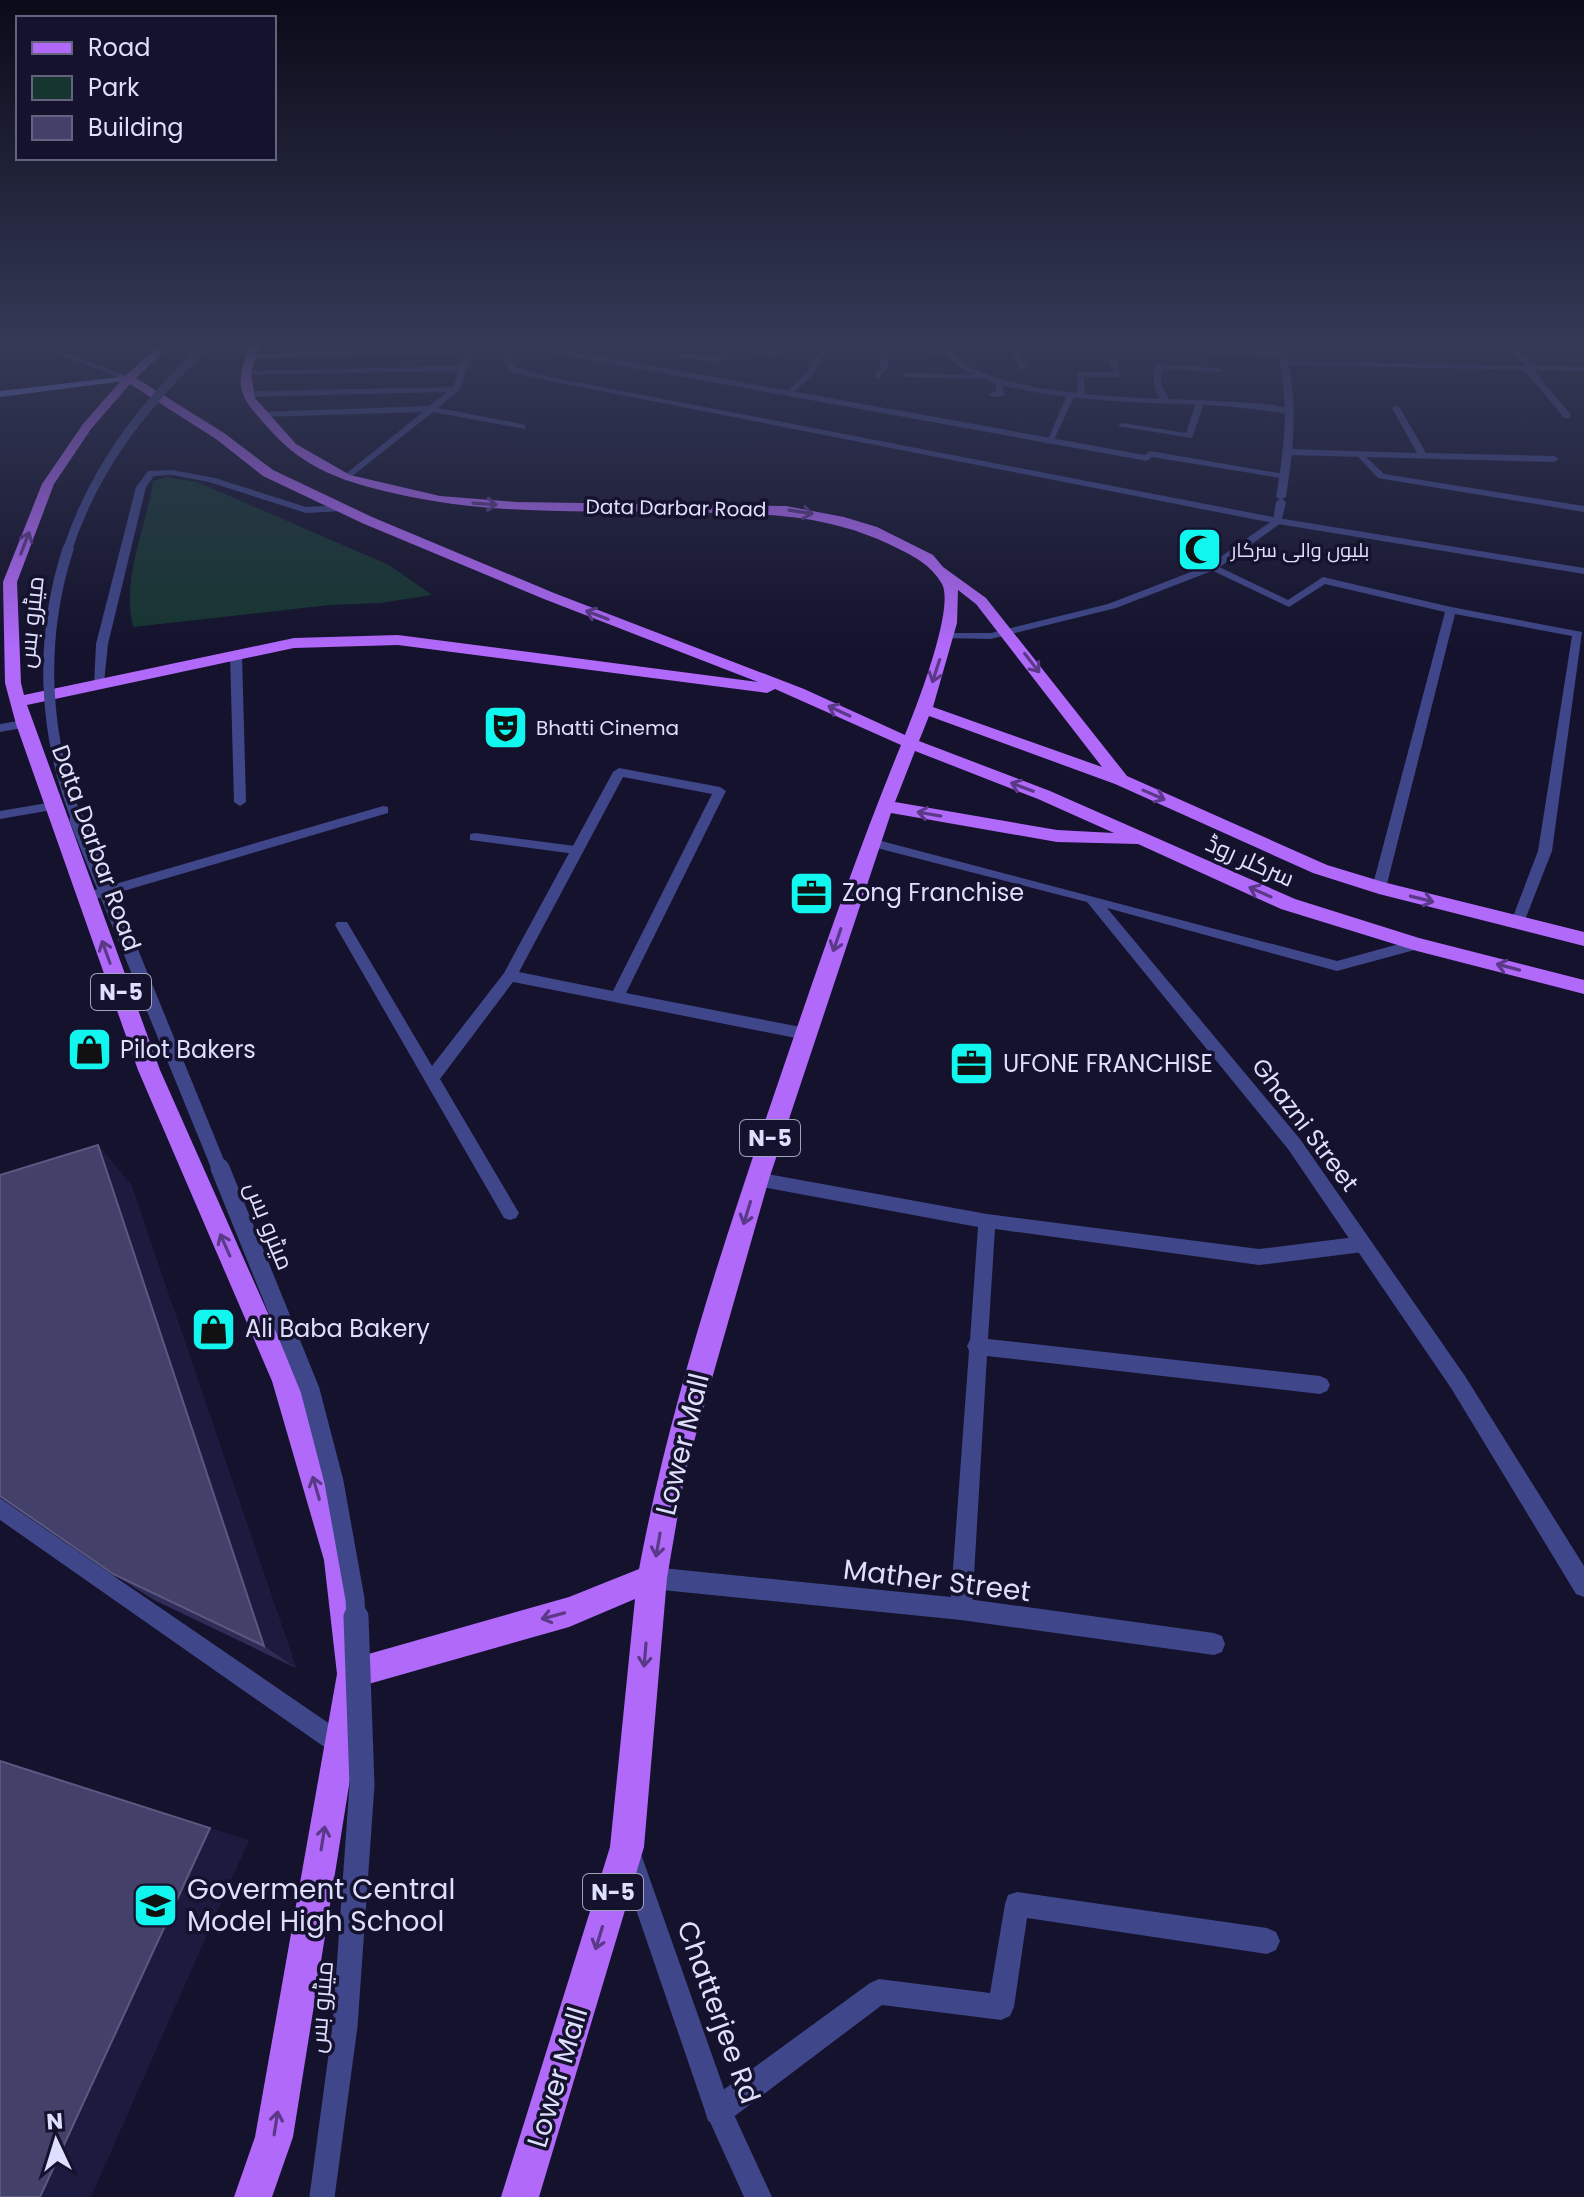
<svg xmlns="http://www.w3.org/2000/svg" width="1584" height="2197" font-family="Poppins,Cairo,sans-serif">
<rect width="100%" height="100%" fill="#14122c"/>
<path fill="#163530" d="M298,341H518L510,351L293,355Z
M167,477L197,482L389,565L432,595L380,603L329,605L133,627C121,577 146,530 153,481Z"/>
<g fill="none" stroke-linecap="round" stroke-linejoin="round">
<path fill="#3f4689" fill-rule="evenodd" d="M765,341L827,342L945,350L949,352L945,354L889,351L888,368L878,379L874,377L880,368L881,350L829,347L813,375L789,396L785,393L807,372L822,347L783,344L778,356L753,355L756,351H772L776,344Z
M1030,341L1014,344L1027,368L1023,370L1019,368L1007,344L942,346L938,344L973,341Z
M1044,341H1052L1055,345L1048,347Z
M1421,341H1429L1436,348L1429,350Z
M1495,341H1503L1536,364V368H1532L1570,414V418H1564L1523,368L1525,364Z
M1572,341H1580L1584,345V351Z
M1191,348L1284,353L1288,355L1284,357L1188,352Z
M676,353L718,357L723,354L727,356L720,362L673,357Z
M1109,359H1115L1122,377H1084L1085,396L1078,398L1077,372H1114Z
M1155,364L1219,368L1223,370L1219,372L1162,369L1161,384L1170,401L1166,404C1153,394 1152,379 1155,364Z
M905,373L982,375L986,377L982,379L902,377Z
M993,377L1000,379L1005,396L992,397L988,394L997,391Z
M1071,392L1075,395L1053,442L1046,444L1067,395Z
M1200,400L1204,403L1192,438L1118,426L1122,423L1186,433L1196,403Z
M1396,405L1400,408L1426,453L1554,456L1559,459L1554,462L1287,455L1282,452L1287,449L1417,453L1392,408Z
M172,470L215,478L306,507L343,505L348,508L343,511L306,513L209,482L172,475L154,476L146,487L108,644L104,683L94,685L96,644L136,487L148,471Z
M1213,564L1288,600L1323,577L1451,607L1582,632L1552,851L1523,925L1518,927L1511,922L1538,851L1572,636L1455,614L1386,888L1379,893L1372,888L1445,612L1325,584L1289,607L1209,569V565Z
M236,651L242,654L246,802L240,806L234,802L230,654Z
M383,806L388,807V813L86,902L79,897L81,894Z
M475,833L575,846L582,850L575,854L470,840V834Z
M757,1172L987,1214L1259,1249L1363,1236L1369,1239L1372,1244L1369,1249L1363,1252L1259,1265L995,1229L988,1339L1320,1376L1327,1379L1330,1385L1327,1391L1320,1394L987,1356L972,1609L969,1617L961,1620L953,1617L950,1609L969,1351L967,1346L970,1340L978,1227L757,1186L751,1184L749,1179L751,1174Z
M0,1498L346,1735L349,1743L346,1751L338,1754L330,1751L0,1520Z
M1017,1892L1267,1928L1276,1932L1280,1941L1276,1950L1267,1954L1027,1918L1014,2007L1010,2016L1001,2020L882,2005L728,2121L718,2124L708,2121L705,2111L708,2101L870,1983L879,1979L990,1993L1005,1904L1008,1895Z"/>
<path fill="#3f4689" fill-rule="evenodd" d="M514,341L1145,455L1150,451L1284,474L1287,475V479L1152,457L1147,461L518,347L510,359L517,368L550,377L1278,518L1584,568V574L1278,524L550,381L511,372L502,359L511,346L509,344Z
M937,341H945C969,403 1174,397 1234,402C1252,403 1278,403 1293,411L1289,414C1262,410 1236,407 1209,405C1150,402 960,405 937,341Z
M469,349L473,351L460,389L438,408L522,424L525,425V429L433,412L346,481L341,478L343,476L423,412L262,417L259,416V412L429,406L447,392L248,397L244,394L248,391L453,387L458,371L245,375L241,373L245,371L460,366L464,353L247,358L250,354Z
M1288,361L1584,367V371L1285,365Z
M1361,452L1384,474L1584,506V512L1378,478L1356,455Z
M24,720L28,721V727L0,732V724Z
M619,768L720,787L726,791L626,993L806,1028L814,1034L806,1040L513,982L440,1079L516,1208L519,1213L516,1218L510,1220L504,1218L335,925L337,922H347L432,1066L504,973L613,772ZM623,777L712,794L613,991L519,972Z
M53,802L59,806L58,809L0,819V811Z
M870,838L1337,961L1417,939L1422,940L1424,944L1422,948L1337,971L1107,908L1300,1139L1465,1376L1584,1566V1597L1576,1594L1451,1388L1288,1149L1087,902L865,845L863,842Z
M652,1567L961,1598L1214,1633L1222,1636L1225,1644L1222,1652L1214,1655L961,1620L652,1589L645,1585L641,1578L645,1571Z"/>
<path fill="#3f4689" fill-rule="evenodd" d="M22,341H32L133,378L126,380Z
M1274,341H1282C1300,393 1294,444 1286,497L1282,499L1286,502L1281,523L1217,569L1116,608L991,639L943,638V634L947,633H991L1108,604L1209,565L1273,520L1276,502L1280,499L1276,497C1285,444 1291,393 1274,341Z
M629,1842L638,1845L641,1854L730,2106L772,2197H744L705,2111L617,1854L620,1845Z"/>
<path fill="#7986fa" fill-rule="evenodd" d="M129,376L132,380L0,397V391Z"/>
<path fill="#b169fa" fill-rule="evenodd" d="M164,341H175L136,378L224,433L273,470L372,517L554,593L804,689L905,735C916,708 955,608 942,584C931,565 914,556 895,547C823,511 755,514 676,512C581,511 486,515 393,493C345,482 305,469 271,431C238,394 233,390 251,341H261L251,373L255,398L296,444L350,475L440,496L516,502L786,506L844,517L877,527L933,555L943,567L986,598L1127,776L1327,865L1383,882L1584,932V946L1379,894L1313,873L1115,784L929,716L919,741L1050,791L1295,899L1419,938L1584,980V994L1417,951L1281,909L1138,844L1057,842L891,813L769,1179L685,1473L667,1578L644,1847L539,2197H501L610,1847L635,1599L569,1627L365,1685L293,2137L272,2197H234L255,2137L337,1674L324,1560L272,1381L138,1070L16,724L5,683L3,582L42,484L83,424L125,376ZM130,384L216,439L263,476L362,523L544,599L758,682L398,635L294,638L24,695L21,683L17,582L54,484L91,429ZM958,590L976,604L1102,767L933,707L957,623ZM398,645L767,693L775,689L901,745C855,857 816,972 777,1086C723,1244 670,1404 639,1569L569,1597L365,1655L352,1560L298,1381L160,1070L27,705L294,648ZM915,751L1038,799L1114,833L1057,830L895,802Z"/>
<path stroke="#3f4689" stroke-width="9" d="M67,551C95,465 146,402 211,341"/>
<path stroke="#3f4689" stroke-width="11" d="M68,549C39,639 43,735 78,822"/>
<path stroke="#3f4689" stroke-width="15" d="M77,820L220,1170"/>
<path stroke="#3f4689" stroke-width="19" d="M220,1168L310,1390L334,1482L355,1599L356,1619"/>
<path stroke="#3f4689" stroke-width="25" d="M322,2197L345,2026L362,1785L356,1617"/>
</g>
<path fill="#302c58" d="M98,1145L131,1185L296,1668L154,1600L113,1574Z"/>
<path fill="#1d1a3f" d="M98,1145L131,1185L296,1668L264,1646Z
M0,1761L249,1840L91,2197H40Z"/>
<path fill="#43406a" stroke="#5b5981" stroke-width="2" d="M98,1145L264,1646L113,1574L0,1496V1175Z
M0,1761L210,1828L40,2197H0Z"/>
<defs><path id="oneway-shaft" d="M-6 0H5M1.5-3L5.5 0L1.5 3" fill="none" stroke-width="1.6" stroke-linecap="round" stroke-linejoin="round" transform="scale(2)"/></defs>
<g stroke="#5b3989">
<use href="#oneway-shaft" transform="translate(485 504) rotate(4)"/>
<use href="#oneway-shaft" transform="translate(801 512) rotate(9)"/>
<use href="#oneway-shaft" transform="translate(25 543) rotate(-69)"/>
<use href="#oneway-shaft" transform="translate(597 615) rotate(-159)"/>
<use href="#oneway-shaft" transform="translate(1032 663) rotate(52)"/>
<use href="#oneway-shaft" transform="translate(936 671) rotate(108)"/>
<use href="#oneway-shaft" transform="translate(839 711) rotate(-155)"/>
<use href="#oneway-shaft" transform="translate(1022 787) rotate(-159)"/>
<use href="#oneway-shaft" transform="translate(1154 795) rotate(24)"/>
<use href="#oneway-shaft" transform="translate(929 814) rotate(-170)"/>
<use href="#oneway-shaft" transform="translate(1260 892) rotate(-156)"/>
<use href="#oneway-shaft" transform="translate(1422 899) rotate(14)"/>
<use href="#oneway-shaft" transform="translate(837 940) rotate(109)"/>
<use href="#oneway-shaft" transform="translate(106 952) rotate(-110)"/>
<use href="#oneway-shaft" transform="translate(1508 967) rotate(-165)"/>
<use href="#oneway-shaft" transform="translate(747 1213) rotate(107)"/>
<use href="#oneway-shaft" transform="translate(225 1245) rotate(-114)"/>
<use href="#oneway-shaft" transform="translate(316 1488) rotate(-106)"/>
<use href="#oneway-shaft" transform="translate(658 1545) rotate(100)"/>
<use href="#oneway-shaft" transform="translate(553 1616) rotate(165)"/>
<use href="#oneway-shaft" transform="translate(645 1655) rotate(95)"/>
<use href="#oneway-shaft" transform="translate(323 1838) rotate(-81)"/>
<use href="#oneway-shaft" transform="translate(599 1938) rotate(107)"/>
<use href="#oneway-shaft" transform="translate(276 2123) rotate(-81)"/>
</g>
<linearGradient id="sky" x2="0" y2="1"><stop stop-color="#0b0a18"/><stop offset="0.53" stop-color="#343956"/><stop offset="1" stop-color="#343956" stop-opacity="0"/></linearGradient>
<rect width="1584" height="648" fill="url(#sky)"/>
<defs>
<symbol id="mosque-square" viewBox="-11 -11 22 22"><rect x="-9" y="-9" width="18" height="18" rx="4" fill="#11f7f0" stroke="#14122c"/><path d="M3.5-4.9A6 6 0 1 0 3.5 4.9A5 5 0 1 1 3.5-4.9Z" fill="#111"/></symbol>
<symbol id="theatre-square" viewBox="-11 -11 22 22"><rect x="-9" y="-9" width="18" height="18" rx="4" fill="#11f7f0" stroke="#14122c"/><path d="M-5-5.5Q0-4 5-5.5V0Q5 5 0 6Q-5 5-5 0ZM-3.3-2.5H-1v1.5H-3.3ZM1-2.5H3.3v1.5H1ZM-2.8 1Q0 5.5 2.8 1Z" fill="#111"/></symbol>
<symbol id="office-square" viewBox="-11 -11 22 22"><rect x="-9" y="-9" width="18" height="18" rx="4" fill="#11f7f0" stroke="#14122c"/><path d="M-6-3h4V-5.5h4V-3h4V5H-6ZM-1-4.5V-3h2v-1.5ZM-6 0V1H6V0Z" fill="#111"/></symbol>
<symbol id="shop-square" viewBox="-11 -11 22 22"><rect x="-9" y="-9" width="18" height="18" rx="4" fill="#11f7f0" stroke="#14122c"/><path d="M-5-2.5h2.3a2.7 3.5 0 0 1 5.4 0H5L5.5 6h-11ZM-1.5-2.5h3a1.5 2.3 0 0 0-3 0Z" fill="#111"/></symbol>
<symbol id="school-square" viewBox="-11 -11 22 22"><rect x="-9" y="-9" width="18" height="18" rx="4" fill="#11f7f0" stroke="#14122c"/><path d="M0-5L7-2L0 1L-7-2ZM-4 1L0 2.5L4 1V4Q0 6-4 4Z" fill="#111"/></symbol>
</defs>
<g fill-rule="evenodd">
<use href="#mosque-square" x="1174" y="524" width="51" height="51"/>
<use href="#theatre-square" x="480" y="702" width="51" height="51"/>
<use href="#office-square" x="786" y="868" width="51" height="51"/>
<use href="#shop-square" x="64" y="1024" width="51" height="51"/>
<use href="#office-square" x="946" y="1038" width="51" height="51"/>
<use href="#shop-square" x="188" y="1304" width="51" height="51"/>
<use href="#school-square" x="130" y="1880" width="51" height="51"/>
</g>
<g text-anchor="middle" stroke-width="7" stroke-linejoin="round" paint-order="stroke">
<g font-size="20" fill="#dedffe" stroke="#14122c">
<text transform="translate(676 508) rotate(1)" y="7">Data Darbar Road</text>
</g>
<g font-size="20" fill="#dedffe" stroke="#14122c" text-anchor="start">
<text x="1231" y="557">بلیوں والی سرکار</text>
<text x="536" y="735">Bhatti Cinema</text>
</g>
<g fill="#14122c" stroke="#a1a2bf" stroke-width="2">
<rect x="91" y="974" width="60" height="36" rx="6"/>
<rect x="740" y="1120" width="60" height="36" rx="6"/>
<rect x="583" y="1874" width="60" height="36" rx="6"/>
</g>
<g font-size="22" font-weight="bold" fill="#dedffe">
<text x="121" y="1000">N-5</text>
<text x="770" y="1146">N-5</text>
<text x="613" y="1900">N-5</text>
</g>
<g font-size="24" fill="#dedffe" stroke="#14122c">
<text transform="translate(31 622) rotate(-84)" y="8">میٹرو بس</text>
<text transform="translate(96 848) rotate(70)" y="8">Data Darbar Road</text>
<text transform="translate(1250 861) rotate(24)" y="8">سرکلر روڈ</text>
<text transform="translate(1305 1125) rotate(53)" y="8">Ghazni Street</text>
<text transform="translate(269 1226) rotate(68)" y="8">میٹرو بس</text>
<text transform="translate(321 2007) rotate(-85)" y="8">میٹرو بس</text>
</g>
<g font-size="24" fill="#dedffe" stroke="#14122c" text-anchor="start">
<text x="842" y="901">Zong Franchise</text>
<text x="120" y="1058">Pilot Bakers</text>
<text x="1003" y="1072">UFONE FRANCHISE</text>
<text x="245" y="1337">Ali Baba Bakery</text>
</g>
<g font-size="28" fill="#dedffe" stroke="#14122c">
<text transform="translate(682 1444) rotate(-76)" y="10">Lower Mall</text>
<text transform="translate(937 1580) rotate(7)" y="10">Mather Street</text>
<text transform="translate(719 2012) rotate(70)" y="10">Chatterjee Rd</text>
<text transform="translate(557 2077) rotate(-73)" y="10">Lower Mall</text>
</g>
<g font-size="28" fill="#dedffe" stroke="#14122c" text-anchor="start">
<text x="187" y="1899">Goverment Central<tspan x="187" dy="32">Model High School</tspan></text>
</g>
</g>
<rect x="16" y="16" width="260" height="144" fill="#14122c" stroke="#656480" stroke-width="2"/>
<rect x="32" y="42" width="40" height="12" fill="#b169fa" stroke="#656480" stroke-width="2"/>
<text x="88" y="56" font-size="24" fill="#dedffe">Road</text>
<rect x="32" y="76" width="40" height="24" fill="#163530" stroke="#656480" stroke-width="2"/>
<text x="88" y="96" font-size="24" fill="#dedffe">Park</text>
<rect x="32" y="116" width="40" height="24" fill="#43406a" stroke="#656480" stroke-width="2"/>
<text x="88" y="136" font-size="24" fill="#dedffe">Building</text>
<g transform="translate(56 2141) rotate(356)" stroke="#14122c" stroke-width="6" paint-order="stroke">
<path d="M0-6L14 30L0 20L-14 30Z" fill="#dedffe"/>
<text y="-12" font-size="22" font-weight="bold" text-anchor="middle" fill="#dedffe">N</text>
</g>
</svg>
